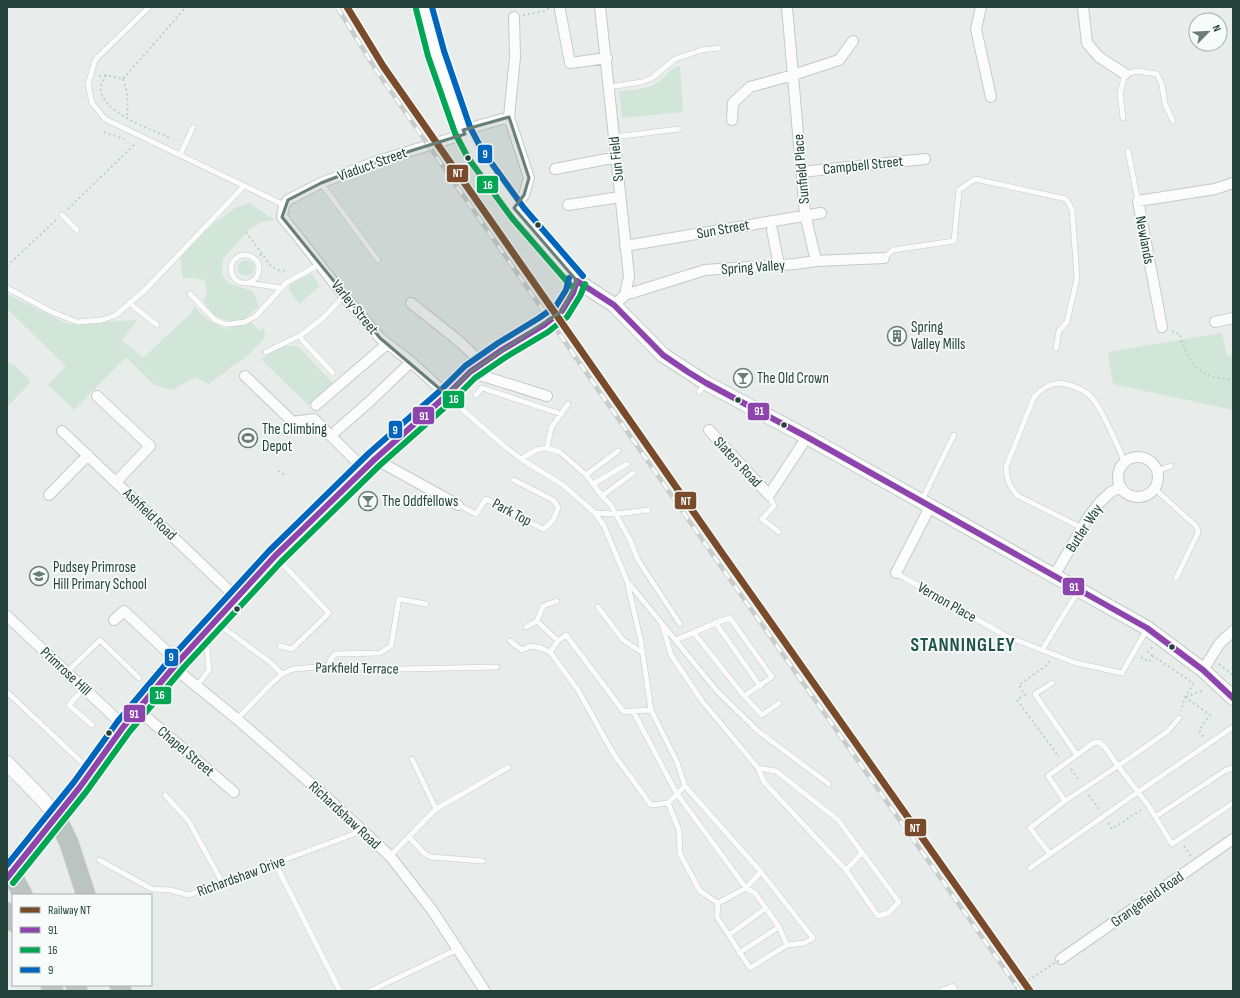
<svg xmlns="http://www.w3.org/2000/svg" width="1240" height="998" font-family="'Sofia Sans Condensed',sans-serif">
<rect width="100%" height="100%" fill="#e8edeb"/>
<path fill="#d1e6d8" d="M680,66L683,112L622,118L619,91C631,90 646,90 657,83C667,76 667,70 680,66Z
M249,203L275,220L261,222L248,231L223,259L222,275L229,284L253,291L259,307L246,317L260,331L264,328L265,338L244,359L232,366L224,374L223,373L209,384L195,377L173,390L154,385L126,357L74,410L48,385L66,366L7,309V294L68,324L137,320L122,340L143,358L192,312L194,305C202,318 215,324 228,330L229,321L213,315L204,302L207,289L205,281L195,278H183L180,256L213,224L235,208Z
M238 268a8 8 0 1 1 16 0a8 8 0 1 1-16 0Z
M310,274L313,275L320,286L299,304L289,290L290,283Z
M1222,333L1227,356L1233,355V410L1113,384L1108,352Z
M286,346H298L333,383L308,405L261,359L278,348Z
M9,363L13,364L29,379V384L7,407V366Z"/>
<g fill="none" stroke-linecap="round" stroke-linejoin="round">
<defs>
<path id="lane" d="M149,7L95,60L88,85L92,103L105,119L284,205
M609,87L642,82L652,78L675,59L702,50L719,48
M1123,118L1120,93L1125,74L1137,71L1157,74L1162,85L1165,104L1173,121
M614,137L679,129
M1128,151L1138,201
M180,155L193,127
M321,183L378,260
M62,215L77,230
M231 269a14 14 0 1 1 28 0a14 14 0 1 1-28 0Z
M884,258L893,250L954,241L959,190L975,179L1066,199L1072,209L1077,278L1067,322L1059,331L1056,348
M249,283L281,288
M7,288L52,312L77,322L102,320L116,315L145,290L244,186
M190,294L215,320L225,324H230L245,322L256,316L286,283L320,264
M129,303L157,325
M301,335L302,340L333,373
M266,352L301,335L323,318L344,296
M699,392L706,383
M476,395L482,388L561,414
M447,396L503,445L521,459L563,485L595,513L604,526L627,581L717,691L759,732L829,784
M547,448L551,428L568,404
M521,459L536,450L547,448L560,452L586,475L602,496L611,505L630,540L638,560L680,624
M1157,471L1171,466
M586,475L618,451
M593,484L627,464
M1155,489L1197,527L1198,533L1176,578
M769,495L774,506L762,519L779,532
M602,496L633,473
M922,500L954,435
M458,505L476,514L486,499L543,529C552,524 556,517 558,507L553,500L514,480
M595,513L617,514L648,510
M1082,528L1018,496C1009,486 1007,480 1006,467L1034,397C1043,387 1055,380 1069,385C1076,387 1083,390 1088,394C1101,404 1117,446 1125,462
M275,556L329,613L292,649L280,646
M896,573L1006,636L1042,650L1079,590
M627,581L641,642L651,710L677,762L685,786L761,872L813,938L805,943L787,945L750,968L717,917L718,903
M598,607L623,640L643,653
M537,621L558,641
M715,622L760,686
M217,623L271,663L282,674
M662,624L671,655L702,701L758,768L764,782L846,870L878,916L888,913L899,902L838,820L776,771L758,768
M526,627L537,621L543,606L557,601
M675,640C694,633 711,624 730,618L772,677L744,696L694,633
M510,641L522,650L530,646L541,648L550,652L578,690L613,753L651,805L668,803L685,786
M1042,650L1076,663L1122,673L1147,629
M550,652L558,641L566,635L624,712L633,711L677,794L746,888L755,893L779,927L787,945
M328,666L331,659L335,654L380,653L391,646L399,599L426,604
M67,672L100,640L139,678
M1052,683L1035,694L1077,755L1048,776L1065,801L1030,828L1050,854L1138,792L1233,727
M197,686L209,670L207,648L199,640
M84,688L69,705L92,725
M7,692L91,771
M744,696L762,715L779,703
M633,711L651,710
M237,719L271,684L282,674L293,669L328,666L402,669L497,667
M1077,755L1093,743L1099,742L1105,747L1118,766L1168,731L1179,718
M412,759L436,809
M165,795L188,820L222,882
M1065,801L1118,766L1148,805L1172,844L1233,803
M668,803L679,830L680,854L700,891L718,903
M1155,817L1226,770L1233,768
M409,837L425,854L431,857L483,861
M390,856L436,809L509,767
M99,860L152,889L170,890L189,895L362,831
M275,863L340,991
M1030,868L1050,854
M846,870L862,853
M718,903L746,888L761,872
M729,935L766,908
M739,953L779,927
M370,991L458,949
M941,991L953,986L955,991"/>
<path id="street" d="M600,7L629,276L625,295L614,305
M787,7L805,214L816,261
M981,7L976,29L991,97
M1083,7L1087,43L1099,57L1125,74
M560,10L570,63L607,58
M732,120L733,103L750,87L793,75L839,60L853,41
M463,130L509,117
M555,169L617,157
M801,172L925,159
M568,205L620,197
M514,208L524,195L529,178L509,117L515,57L514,17
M772,230L779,265
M625,246L821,213
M625,295L705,270L795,264L816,261L884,258
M411,303L460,342L482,363
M1215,322L1233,318
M1162,327L1138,201L1215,189L1233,183
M470,372L547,396
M245,376L293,422L314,419L364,469
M447,395L411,362L380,338L344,296L300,239L282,217L284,205L288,200L321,183L375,162L465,134
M97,396L150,446L116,482
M316,405L387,344
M337,430L369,402L411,362
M709,430L769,495L807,437
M62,431L237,598
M1118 477a20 20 0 1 1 40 0a20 20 0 1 1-40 0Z
M375,459L458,505
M49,495L88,455
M896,573L930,507
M1054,576L1089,516L1100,502L1111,492L1121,487
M7,616L124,726
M114,620L124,611L178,662
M173,667L237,719L324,795L390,856L432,910L485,991
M1203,670L1220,643L1233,631
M138,710L234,792
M1061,959L1233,839"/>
<path id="secondary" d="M424,7L436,53L463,130L475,154L491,177L518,213L577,281L614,305L663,355L706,383L807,437L1147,628L1203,670L1233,698
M7,763L43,800L56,816
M24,857L80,787L124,726L178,662L237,598L275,556L375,459L447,395L470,372L502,350L544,325L562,311L573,293L577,281"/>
<path id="highway" d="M56,816L69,843L86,895
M7,865L23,895
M7,912L13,922
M50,985L54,991
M75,985L78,991
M119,985L122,991"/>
</defs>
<use href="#lane" stroke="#c5cac8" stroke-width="6"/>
<use href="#street" stroke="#c5cac8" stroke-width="12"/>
<use href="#secondary" stroke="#c3cbc8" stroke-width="16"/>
<use href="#highway" stroke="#c3ccc9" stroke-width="20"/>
<path stroke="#c3ccca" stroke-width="2" stroke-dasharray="2 3" stroke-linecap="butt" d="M523,15L544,11L550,8
M106,75C104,79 101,83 101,87C98,111 150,129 168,137L167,139
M99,76L106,75L123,79L186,7
M123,79C128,92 128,104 127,118
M104,132L124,139
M68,209L136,143
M246,232L271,266L278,270L288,271
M256,259L262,254
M7,266L56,220
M1172,331L1180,334C1183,350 1192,368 1208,375C1215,378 1225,379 1233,380
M278,471L285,475
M1152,647L1148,652L1153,656
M1141,657L1149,662L1153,656L1192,682L1193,685L1185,697L1181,711
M1049,661L1047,665L1019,685L1025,695L1017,700L1059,757
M1219,664L1233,675
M1185,697L1210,715L1199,730L1204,738
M1186,697L1204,690
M1071,769L1080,781
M1089,795L1099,809
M1108,823L1112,829L1141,810
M1184,846L1191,856"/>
<use href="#lane" stroke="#fcfcfc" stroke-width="5"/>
<use href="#street" stroke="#fcfcfc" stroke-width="10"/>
<use href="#secondary" stroke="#fcfcfc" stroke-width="14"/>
<use href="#highway" stroke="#bcc4c2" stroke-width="18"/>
<defs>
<path id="rail" d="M337,7L376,70L715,558L1020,991"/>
</defs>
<use href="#rail" stroke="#c9cdcc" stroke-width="4.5"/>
<use href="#rail" stroke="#f7fbf9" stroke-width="3" stroke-dasharray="9" stroke-linecap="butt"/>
<defs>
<path id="secondary-bridge" d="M7,878L24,857"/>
</defs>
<use href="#secondary-bridge" stroke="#c3cbc8" stroke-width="16" stroke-linecap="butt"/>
<path stroke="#c3ccca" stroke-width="2" stroke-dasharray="2 3" stroke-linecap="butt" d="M1011,991L1061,959"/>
<use href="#secondary-bridge" stroke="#fcfcfc" stroke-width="14"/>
<defs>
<path id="bus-1" d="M577,281L614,305L663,355L688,372L706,383L807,437L1147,628L1203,670L1233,698
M7,878L80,787L124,726L178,662L275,556L375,459L447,395L470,372L502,350L544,325L562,311L573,293L577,281"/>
<path id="bus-2" d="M416,9L428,56L455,133L468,158L512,218L571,286
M13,883L86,792L130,731L184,667L281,562L380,465L452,401L475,378L506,357L548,332L567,317L580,296L585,284"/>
<path id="bus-3" d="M432,7L444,51L470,127L482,150L524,208L583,276
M7,865L74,782L118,721L172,657L269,551L369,453L442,389L465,366L498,343L539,318L556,306L566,290L569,278"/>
</defs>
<use href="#bus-1" stroke="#f7fbf9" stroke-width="9"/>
<use href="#bus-2" stroke="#f7fbf9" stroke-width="9"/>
<use href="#bus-3" stroke="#f7fbf9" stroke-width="9"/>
<use href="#bus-1" stroke="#8e44ad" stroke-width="6"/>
<use href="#bus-2" stroke="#00a651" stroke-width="6"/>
<use href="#bus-3" stroke="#0065bd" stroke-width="6"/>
<defs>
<path id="rail-1" d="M347,7L383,66L722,553L1030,991"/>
</defs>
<use href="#rail-1" stroke="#f7fbf9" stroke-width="10"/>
<use href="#rail-1" stroke="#7a4b2a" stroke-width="7"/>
</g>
<path fill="#697e78" fill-opacity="0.2" stroke="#697e78" stroke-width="3" stroke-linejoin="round" d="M509,117L529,178L524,195L514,208L577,281L562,311L470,372L447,395L380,338L282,217L288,200L321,183L375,162L465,134L463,130Z"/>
<defs>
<symbol id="building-ring" viewBox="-11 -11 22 22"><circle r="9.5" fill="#f7fbf9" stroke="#697e78" stroke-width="1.5"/><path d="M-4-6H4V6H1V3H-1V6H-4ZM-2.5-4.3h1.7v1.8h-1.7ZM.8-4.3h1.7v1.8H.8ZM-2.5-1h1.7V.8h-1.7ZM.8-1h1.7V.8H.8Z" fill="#697e78"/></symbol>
<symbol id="bar-ring" viewBox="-11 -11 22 22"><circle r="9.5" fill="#f7fbf9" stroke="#697e78" stroke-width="1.5"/><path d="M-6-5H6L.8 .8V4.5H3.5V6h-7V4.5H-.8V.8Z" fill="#697e78"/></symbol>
<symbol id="stadium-ring" viewBox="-11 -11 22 22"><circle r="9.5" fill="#f7fbf9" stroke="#697e78" stroke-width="1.5"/><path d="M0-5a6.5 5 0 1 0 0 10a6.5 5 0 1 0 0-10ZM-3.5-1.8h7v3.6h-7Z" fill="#697e78"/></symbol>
<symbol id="school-ring" viewBox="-11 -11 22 22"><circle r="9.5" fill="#f7fbf9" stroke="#697e78" stroke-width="1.5"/><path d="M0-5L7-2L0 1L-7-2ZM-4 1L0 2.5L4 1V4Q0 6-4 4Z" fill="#697e78"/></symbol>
</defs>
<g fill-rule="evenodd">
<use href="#building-ring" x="886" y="325" width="22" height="22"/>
<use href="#bar-ring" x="732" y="367" width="22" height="22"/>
<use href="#stadium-ring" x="237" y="427" width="22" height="22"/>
<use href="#bar-ring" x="357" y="490" width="22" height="22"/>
<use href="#school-ring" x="28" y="565" width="22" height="22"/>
</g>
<g fill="#24423a" stroke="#f7fbf9" stroke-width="1.5">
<circle cx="468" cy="158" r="3.5"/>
<circle cx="538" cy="225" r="3.5"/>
<circle cx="738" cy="400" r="3.5"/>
<circle cx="784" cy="425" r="3.5"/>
<circle cx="237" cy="609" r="3.5"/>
<circle cx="1172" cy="647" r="3.5"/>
<circle cx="109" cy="733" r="3.5"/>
</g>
<g text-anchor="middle" stroke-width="3.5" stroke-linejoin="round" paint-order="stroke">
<g font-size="15" fill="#24423a" stroke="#f7fbf9">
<text transform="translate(616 159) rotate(-96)" y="5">Sun Field</text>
<text transform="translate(372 164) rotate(-20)" y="5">Viaduct Street</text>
<text transform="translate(863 165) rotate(-6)" y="5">Campbell Street</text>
<text transform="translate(801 169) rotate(-95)" y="5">Sunfield Place</text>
<text transform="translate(723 229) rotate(-10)" y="5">Sun Street</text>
<text transform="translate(1145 240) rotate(79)" y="5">Newlands</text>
<text transform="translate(753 267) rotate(-4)" y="5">Spring Valley</text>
<text transform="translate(355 307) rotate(51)" y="5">Varley Street</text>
<text transform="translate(738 462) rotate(47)" y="5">Slaters Road</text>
<text transform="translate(512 512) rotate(28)" y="5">Park Top</text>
<text transform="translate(150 514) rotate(44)" y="5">Ashfield Road</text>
<text transform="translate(1084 528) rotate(-57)" y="5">Butler Way</text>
<text transform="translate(947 602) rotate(30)" y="5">Vernon Place</text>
<text transform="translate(357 668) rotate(1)" y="5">Parkfield Terrace</text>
<text transform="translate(66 671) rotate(43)" y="5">Primrose Hill</text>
<text transform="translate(186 751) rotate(40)" y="5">Chapel Street</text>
<text transform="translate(345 815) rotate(43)" y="5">Richardshaw Road</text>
<text transform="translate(241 876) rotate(-20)" y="5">Richardshaw Drive</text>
<text transform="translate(1147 899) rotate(-35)" y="5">Grangefield Road</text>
</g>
<g font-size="15" fill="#24423a" stroke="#f7fbf9" text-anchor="start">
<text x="911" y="332">Spring<tspan x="911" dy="17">Valley Mills</tspan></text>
<text x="757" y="383">The Old Crown</text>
<text x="262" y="434">The Climbing<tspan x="262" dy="17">Depot</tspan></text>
<text x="382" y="506">The Oddfellows</text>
<text x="53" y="572">Pudsey Primrose<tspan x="53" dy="17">Hill Primary School</tspan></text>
</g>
<g font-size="19" font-weight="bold" letter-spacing="1" fill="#1f5548" stroke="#f7fbf9">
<text x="963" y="651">STANNINGLEY</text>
</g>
</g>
<g stroke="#f7fbf9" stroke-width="1.5">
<rect x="477" y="144" width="16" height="20" rx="4" fill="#0065bd"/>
<rect x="446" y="164" width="23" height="19" rx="4" fill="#7a4b2a"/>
<rect x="476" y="175" width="23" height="19" rx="4" fill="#00a651"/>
<rect x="442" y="390" width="23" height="19" rx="4" fill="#00a651"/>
<rect x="747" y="402" width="23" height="19" rx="4" fill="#8e44ad"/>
<rect x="412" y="406" width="23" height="19" rx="4" fill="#8e44ad"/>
<rect x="388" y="420" width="15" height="19" rx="4" fill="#0065bd"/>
<rect x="674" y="491" width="23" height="19" rx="4" fill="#7a4b2a"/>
<rect x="1062" y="577" width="23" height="19" rx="4" fill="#8e44ad"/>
<rect x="164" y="648" width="15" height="19" rx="4" fill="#0065bd"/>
<rect x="149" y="686" width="23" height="19" rx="4" fill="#00a651"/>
<rect x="123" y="704" width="23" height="19" rx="4" fill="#8e44ad"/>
<rect x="904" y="818" width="23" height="19" rx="4" fill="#7a4b2a"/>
</g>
<g font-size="11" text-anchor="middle" font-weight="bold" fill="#fff">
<text x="485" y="158">9</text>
<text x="458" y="177">NT</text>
<text x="488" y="189">16</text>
<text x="454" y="403">16</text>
<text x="759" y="415">91</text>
<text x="424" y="420">91</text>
<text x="395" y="434">9</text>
<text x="686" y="505">NT</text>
<text x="1074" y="591">91</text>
<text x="171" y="661">9</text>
<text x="160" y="699">16</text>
<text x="134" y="718">91</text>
<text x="915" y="832">NT</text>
</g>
<rect width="1240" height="998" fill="none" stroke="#24423a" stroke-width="16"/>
<rect x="12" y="894" width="140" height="92" fill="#f7fbf9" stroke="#a3b1ad"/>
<rect x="20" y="907" width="20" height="6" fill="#7a4b2a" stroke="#a3b1ad"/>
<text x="48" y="914" font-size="12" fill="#24423a">Railway NT</text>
<rect x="20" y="927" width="20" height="6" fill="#8e44ad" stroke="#a3b1ad"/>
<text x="48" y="934" font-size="12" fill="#24423a">91</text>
<rect x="20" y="947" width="20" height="6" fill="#00a651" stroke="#a3b1ad"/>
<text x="48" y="954" font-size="12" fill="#24423a">16</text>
<rect x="20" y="967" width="20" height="6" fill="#0065bd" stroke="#a3b1ad"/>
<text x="48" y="974" font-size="12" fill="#24423a">9</text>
<g transform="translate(1208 32) rotate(66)"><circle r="19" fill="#f7fbf9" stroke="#a3b1ad"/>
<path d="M0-3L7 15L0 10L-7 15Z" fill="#697e78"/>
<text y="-6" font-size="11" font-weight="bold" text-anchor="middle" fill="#24423a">N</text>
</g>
</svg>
